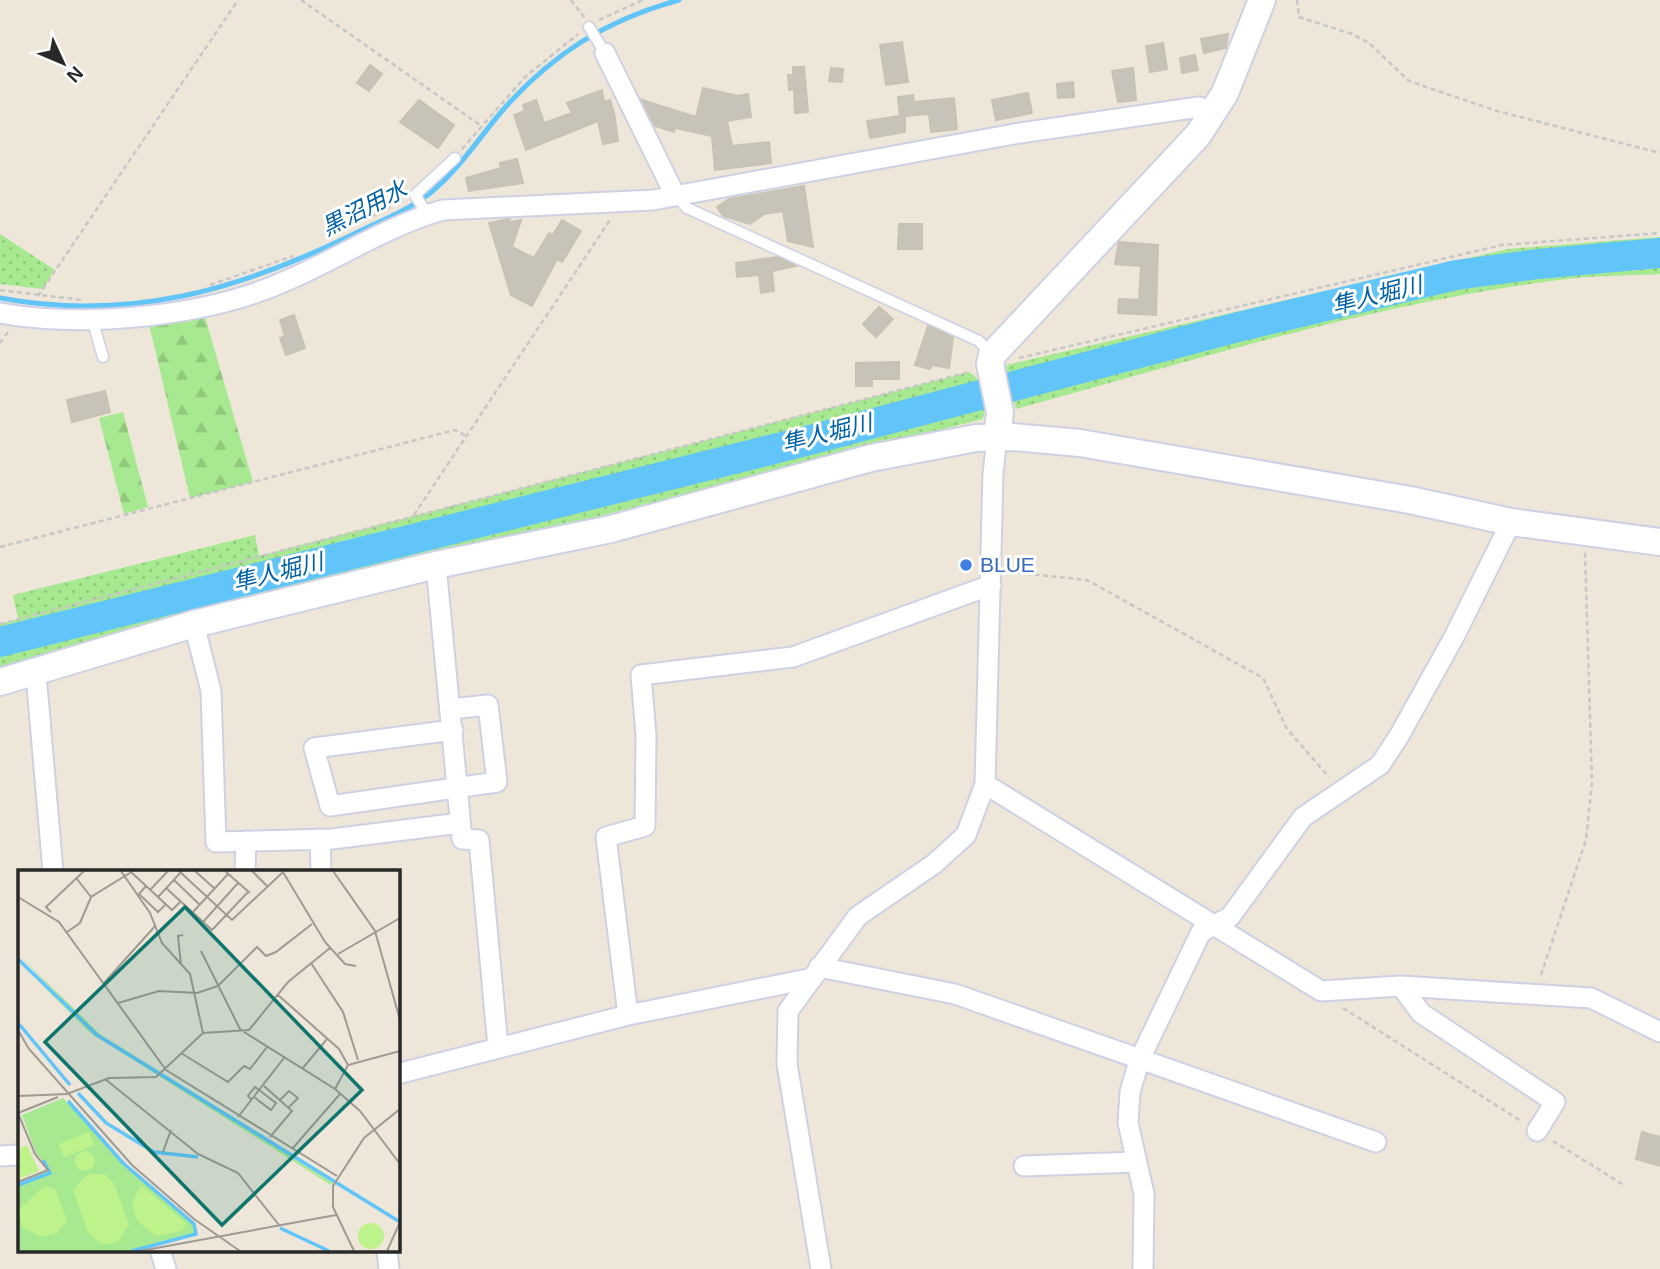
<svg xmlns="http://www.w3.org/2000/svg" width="1660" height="1269" font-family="Helvetica,'Noto Sans JP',sans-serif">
<defs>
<pattern id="green-dots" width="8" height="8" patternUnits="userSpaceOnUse" patternTransform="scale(1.75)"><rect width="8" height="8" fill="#a7e990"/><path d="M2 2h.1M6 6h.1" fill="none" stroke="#90c87c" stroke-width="1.8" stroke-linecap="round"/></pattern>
<pattern id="forest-firs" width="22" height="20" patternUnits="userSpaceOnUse" patternTransform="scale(1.75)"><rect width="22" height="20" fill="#a7e990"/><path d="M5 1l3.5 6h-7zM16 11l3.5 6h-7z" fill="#90c87c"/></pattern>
</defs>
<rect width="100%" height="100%" fill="#ede6d9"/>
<path fill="url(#green-dots)" d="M0,234L55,270L42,289L0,284Z
M1660,237V245L1496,258L1260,314L979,387L781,434L0,634V624L18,619L13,595L255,535L259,556L969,372L978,379L1007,371L1006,365L1508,249Z
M1660,265V274C1627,276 1592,275 1559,280C1375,303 1195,360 1016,409L1014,402L985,410L983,419L0,668V654L384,553L457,539L1365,306L1512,277Z"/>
<path fill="url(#forest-firs)" d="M205,317L253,482L190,498L149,324Z
M123,412L148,507L124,514L99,418Z"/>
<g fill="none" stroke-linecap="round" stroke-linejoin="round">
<path stroke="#61c5fa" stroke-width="5" d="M0,298C129,322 239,290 354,234C378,222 407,211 429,194C458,171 478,139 502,111C552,54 606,20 679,0"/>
<path stroke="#61c5fa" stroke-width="30" d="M0,642L810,440L1234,328L1456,275L1538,264L1660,253"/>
</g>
<path fill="#c8c3b9" stroke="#c8c2b3" stroke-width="2" d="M1228,34L1226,48L1204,53L1201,39Z
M902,42L908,82L886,85L880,45Z
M1163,43L1167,69L1150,72L1146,46Z
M1195,55L1198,70L1182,73L1180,58Z
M370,65L382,74L369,91L357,83Z
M793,67H804L808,112L795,113L794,89L789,90L788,75H793Z
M831,68L843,69L842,82L829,81Z
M1133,68L1136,100L1118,102L1112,71Z
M1073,82L1074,97L1058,98L1057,84Z
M703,88L738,96L748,94L751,117L727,121L732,146L769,142L771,163L715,170L712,136L675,128L674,132L655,126L642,100L696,117Z
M602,90L604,102L610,100L614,113L618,141L603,144L598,121L526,150L514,115L525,111L523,105L536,100L544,123L572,113L567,103Z
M1028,93L1032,113L996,120L992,100Z
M913,95L914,102L954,98L957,129L931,132L929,114L905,116V132L870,138L867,121L900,116L898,97Z
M419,100L454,125L438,148L400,122Z
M517,159L523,183L469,191L466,178L501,168L500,163Z
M804,186L813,247L788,241L783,211L764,214L750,224L723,216L717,207L729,199Z
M509,219L510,222L521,220L512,247L534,258L549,233L553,235L562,220L581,231L562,262L557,259L532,306L511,295L489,223Z
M899,224H922V249H898Z
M1119,242L1158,245L1156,315L1118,313L1119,299L1139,300L1141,266L1115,264Z
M777,257L796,266L772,271L774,291L761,293L759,275L737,277L736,263Z
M879,307L893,319L876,337L863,324Z
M294,315L305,348L286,355L280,338L285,336L280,320Z
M928,326L953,337L949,368L932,365L930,369L915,365Z
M899,362V379H872V386H856V363Z
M105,391L110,412L72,422L67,400Z
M1642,1132L1660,1137V1166L1636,1159Z"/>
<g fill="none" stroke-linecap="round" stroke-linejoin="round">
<defs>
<path id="lane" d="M589,27L605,53
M676,196L687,208L979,341L991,355
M427,214L415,195L455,158
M92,319L103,357"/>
<path id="street" d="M605,53L675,195
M0,313C87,328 207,317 288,280C339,258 389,225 443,210L653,200L1014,134L1199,107L1214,112
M436,565L462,839L479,840L498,1047
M194,624L211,691L216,842L332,839L460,823
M36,674L53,872
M451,709L488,705L497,782L330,806L314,748L453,730
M985,784L1321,991L1401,986L1591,998L1660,1032
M320,839L321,872
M245,872L246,841
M819,967L955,994L1376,1142
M1401,986L1421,1013L1555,1102L1537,1131
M628,1015L606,837L645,826L646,735L641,675L793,657L991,585
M397,1074L628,1015L808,979
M0,1156L19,1155
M1024,1166L1137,1162
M160,1250L166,1269
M387,1250L389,1269
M821,1269L787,1064L788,1011L858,916L934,864L966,835L985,784L993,474L997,437
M1143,1269L1144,1194L1128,1123L1130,1092L1139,1061L1201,932L1230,917L1303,817L1380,765L1399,736L1454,637L1511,522"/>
<path id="secondary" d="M997,437L1000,413L990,364L992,355L1198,135L1225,93L1262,0
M0,682L194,624L436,565L611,529L871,458L976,438L1013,437L1080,443L1410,500L1511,522L1660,542"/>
</defs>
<use href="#lane" stroke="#ced1e4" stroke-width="13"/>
<use href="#street" stroke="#ced1e4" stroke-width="23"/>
<use href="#secondary" stroke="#ced1e4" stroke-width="30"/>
<path stroke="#c7c7c7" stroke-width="2.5" stroke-dasharray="5 3.5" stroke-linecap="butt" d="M301,0L480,125
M571,0L584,17
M1297,0L1299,17L1352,34L1369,43L1409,81L1497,111L1660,153
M599,20L643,0
M462,149L525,77L578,34
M371,217L402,201
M210,285L293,256
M0,290L82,300
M38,296L238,0
M0,343L8,332
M1019,358L1502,245L1660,233
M414,515L610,220
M0,547L455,430L466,436
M1009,572L1087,580L1263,678L1287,729L1329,777
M0,624L969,372
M1541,975L1586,840L1592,782L1585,552
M1343,1008L1521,1121
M1553,1141L1622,1184"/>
<use href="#lane" stroke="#fff" stroke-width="10"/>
<use href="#street" stroke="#fff" stroke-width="19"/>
<use href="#secondary" stroke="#fff" stroke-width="26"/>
</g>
<circle fill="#3f7fe0" stroke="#fff" stroke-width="2.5" cx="966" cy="565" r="7"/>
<g text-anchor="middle" stroke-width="6" stroke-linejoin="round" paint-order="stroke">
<g font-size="21" fill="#366cbe" stroke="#fff" text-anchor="start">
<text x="980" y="572">BLUE</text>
</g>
<g font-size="23" font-style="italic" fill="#0060a6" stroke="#fff">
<text transform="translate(364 208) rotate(-27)" y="8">黒沼用水</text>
<text transform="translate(1377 295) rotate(-14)" y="8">隼人堀川</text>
<text transform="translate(827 433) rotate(-14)" y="8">隼人堀川</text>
<text transform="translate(278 572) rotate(-14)" y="8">隼人堀川</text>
</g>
</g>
<g transform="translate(18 870)">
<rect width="382" height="382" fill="#ede6d9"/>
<path d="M0,84L82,164L316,310L73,159ZM0,91L73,162L315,313L313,315L71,162ZM45,228L104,291L177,353L179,365L115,381H0V315L32,299L18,283L4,245Z" fill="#a7e990"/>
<path d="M77,299L87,300L98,309L115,349L108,371L90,381H81L102,374L112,353L92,306L75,301L56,308Z" fill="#a7e990"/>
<path d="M71,262L77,275L46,287L41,274ZM9,275L21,301L0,309V279ZM57 291a10 10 0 1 1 20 0a10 10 0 1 1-20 0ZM70,304H86L96,314L111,355L99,373L83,374L70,362L55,320ZM123,315L169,354L163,361L138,366L119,351L114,333ZM27,316L37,319L49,351L38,364L22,367L4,356L0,340ZM340 366a13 13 0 1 1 26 0a13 13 0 1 1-26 0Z" fill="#bef28a"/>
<path fill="none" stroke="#61c5fa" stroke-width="3.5" d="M0,89L79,165L382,352M1,154L52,215M60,223L88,253L136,282L180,287M50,231L105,293L176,354L178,364L114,381M0,315L32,303L25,290M262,358L311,381"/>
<path fill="none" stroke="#9f9a93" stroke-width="2" d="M103,1L132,43L144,73L172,104L185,163M161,1L214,50L265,2L307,72L327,94L338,96M177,1L197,19M207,1L232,23M234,1L250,17M315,1L357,61L382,150M113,2L154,40L163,31M59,9L73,27M156,10L182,35M128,16L121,24L140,42L148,34M148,18L194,60L230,22M132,20L150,1M0,27L41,52L148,200L319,306M140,27L164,1M33,42L28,37L66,1M175,42L210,4M185,52L220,13M49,62L62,53L73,27L115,1M183,81L223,161M320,84L382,48M293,93L325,142L340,190M163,95L160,66L165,65M86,113L138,55M260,125L321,179L330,195M100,133L141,121L179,123L200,116L239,77L248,86L258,82L294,54M0,160L11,179L114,295L176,349L222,381M226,162L317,219L342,241L382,294M163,183L210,212L226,196L232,199L249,177M284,199L309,169M87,209L180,284L220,303L261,355M246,216L274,241L252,267M317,219L330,195L382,181M0,226L49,224L91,208L138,207L185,163L231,160L270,112L312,78M234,230L230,226L237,217L258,233L253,240L236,227M262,230L271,221L280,228L270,238M0,243L40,227M220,247L266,188M274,279L322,224M145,282L153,260M0,312L30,300L17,284L0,243M122,381L318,345M336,381L315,337V316L346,268L382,239M369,381L382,352"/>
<path fill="#0f766e" fill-opacity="0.15" stroke="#0f766e" stroke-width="3.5" d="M167,37L344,220L204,355L27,172Z"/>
<rect width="382" height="382" fill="none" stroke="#292929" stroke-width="3.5"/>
</g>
<g transform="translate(63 63) rotate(134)" stroke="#ffffff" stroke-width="5" paint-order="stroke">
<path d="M0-5L12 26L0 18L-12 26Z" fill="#292929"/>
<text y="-10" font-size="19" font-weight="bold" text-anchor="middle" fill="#292929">N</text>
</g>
</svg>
